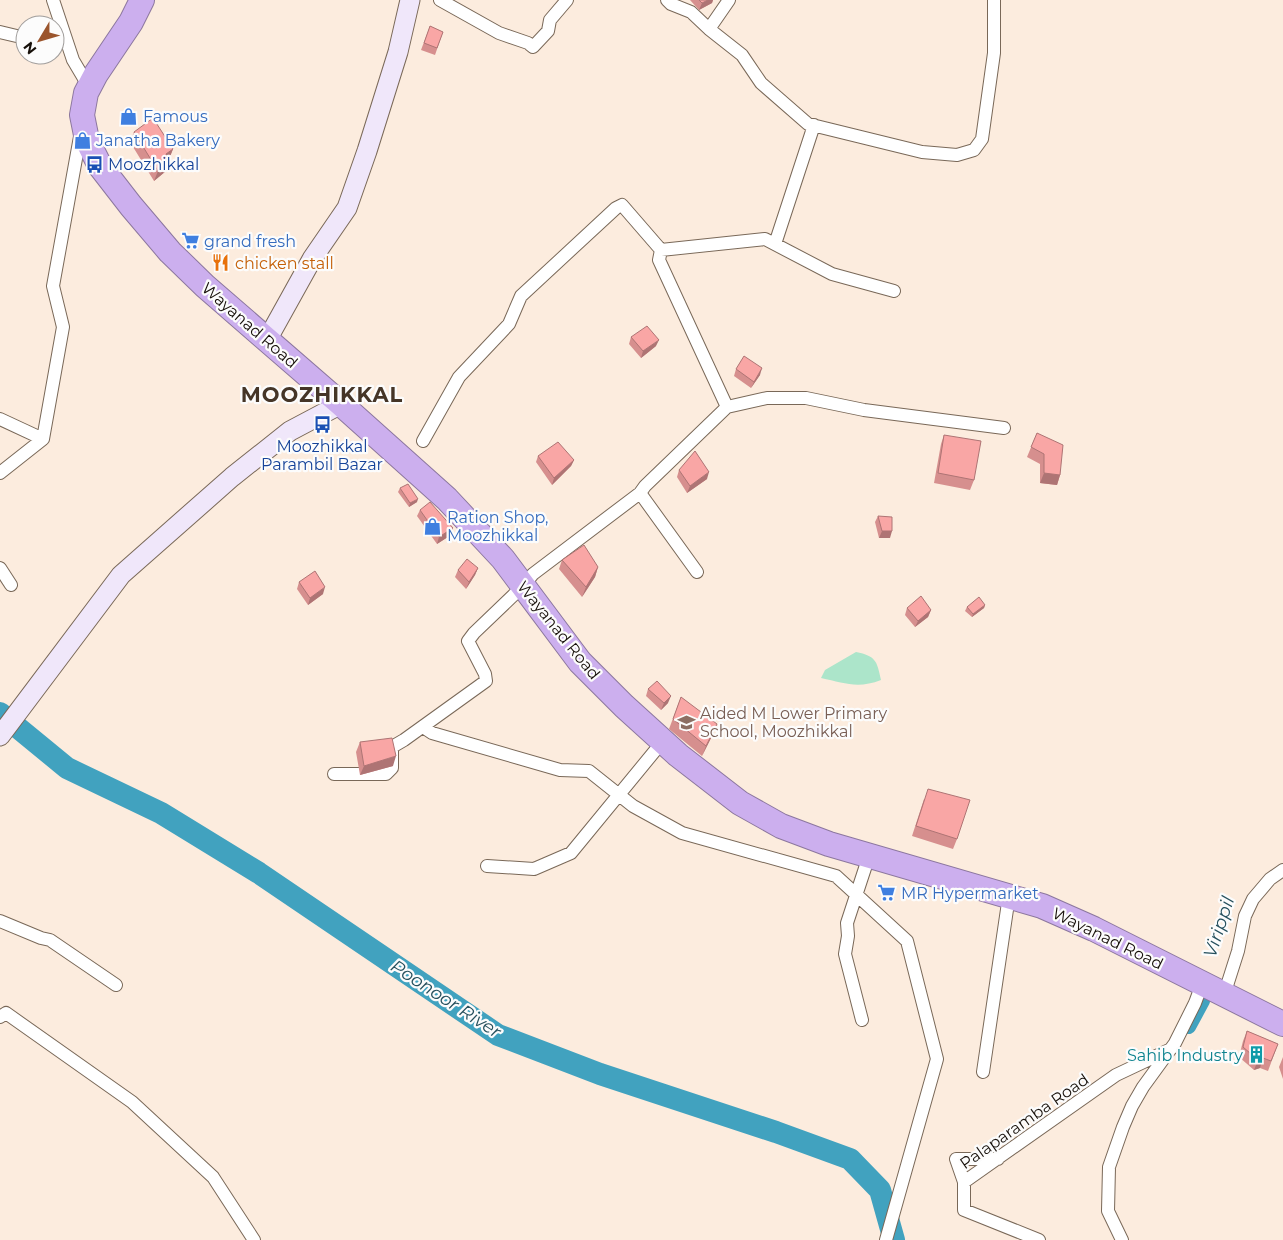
<svg xmlns="http://www.w3.org/2000/svg" width="1283" height="1240" font-family="Montserrat,sans-serif">
<rect width="100%" height="100%" fill="#fcecde"/>
<path fill="#ace5ca" d="M856,652C876,656 877,661 881,680C858,689 844,683 821,678L825,670Z"/>
<g fill="none" stroke-linecap="round" stroke-linejoin="round">
<path stroke="#41a2bf" stroke-width="14" d="M1189,1027L1203,1001"/>
<path stroke="#41a2bf" stroke-width="22" d="M0,713L67,768L161,813L259,873L498,1035L600,1074L776,1132L850,1159L880,1190L894,1240"/>
<defs>
<path id="street" d="M53,0L73,60L89,87
M440,0L499,33L528,43L533,47L548,31L550,20L567,0
M667,0L671,4L691,12L709,29L742,55L761,83L808,124L922,152L957,155L974,150L982,139L994,53V0
M709,29L729,0
M0,32L25,38
M775,244L814,125
M727,407L659,260L661,250L765,239L832,274L894,291
M0,419L43,439L63,327L53,286L81,131
M423,441L459,377L509,324L521,296L616,208L622,205L661,250
M0,473L43,439
M640,493L697,572
M0,568L11,585
M423,727L432,733L560,770L589,771L633,806L682,833L836,876L907,941L937,1059L886,1240
M334,774H386L392,768V747L404,740L486,681L485,674L468,641L474,633L523,586L533,574L640,493L645,486L727,407L767,398H806L864,410L1004,428
M487,866L534,869L571,853L663,741
M0,921L41,938L50,940L116,985
M1224,995L1238,951L1245,916L1253,899L1270,879L1283,870
M0,1017L6,1013L132,1102L213,1177L254,1240
M862,1020L845,954L848,936L847,923L869,856
M983,1072L1009,896
M964,1182L956,1159H998
M1039,1240L964,1210V1182L1116,1075L1171,1049
M1122,1240L1108,1211L1109,1167L1123,1127L1132,1106L1143,1087L1175,1043L1195,1003L1202,984"/>
<path id="secondary" d="M267,340L312,259L347,208L367,151L398,52L410,0
M0,736L121,575L232,477L290,431L341,404"/>
<path id="highway" d="M142,0L131,22L96,74L86,93L82,115L87,140L100,166L131,206L170,252L205,286L341,404L447,499L503,559L580,662L624,706L678,755L740,803L781,826L829,844L1042,906L1094,929L1283,1024"/>
</defs>
<use href="#street" stroke="#796858" stroke-width="14"/>
<use href="#secondary" stroke="#796858" stroke-width="21"/>
<use href="#highway" stroke="#8c779e" stroke-width="26"/>
<use href="#street" stroke="#fff" stroke-width="12"/>
<use href="#secondary" stroke="#f0e7fa" stroke-width="19"/>
<use href="#highway" stroke="#ccafee" stroke-width="24"/>
</g>
<path fill="#d68f8e" d="M690,0H713L712,3L699,10Z
M430,26L443,32L435,55L421,50Z
M134,132L173,149L169,159L170,161L166,171L154,181L130,142Z
M631,337L656,346L641,358L629,344Z
M736,369L760,375L751,388L734,376Z
M1037,433L1060,475L1057,485L1040,483V464L1027,457Z
M944,435L974,480L970,490L934,483L941,444Z
M538,456L574,460L571,466L552,485L536,462Z
M679,470L707,479L687,493L677,477Z
M400,488L417,502L409,507L398,492Z
M420,510L451,535L437,544L417,516Z
M878,516L890,538H879L875,522Z
M562,560L598,567L595,577L582,597L559,569Z
M478,568L475,575L466,589L455,577L458,570Z
M299,582L323,594L308,605L297,589Z
M985,605L984,608L972,617L965,611L967,607Z
M907,608L931,610L928,617L915,627L905,615Z
M648,689L668,703L661,710L646,696Z
M681,697L713,734L702,756L669,729Z
M360,742L393,766L360,775L356,752Z
M924,799L957,839L953,849L912,836Z
M1247,1031L1278,1044L1268,1071L1260,1068L1254,1070L1239,1057L1243,1041Z
M1283,1057V1079L1279,1067Z"/>
<path fill="#ae7474" d="M708,0H713L712,3L699,10L702,3Z
M173,149L169,159L162,164L166,154Z
M170,161L166,171L154,181L158,171Z
M659,340L656,346L641,358L643,351Z
M762,368L760,375L751,388L754,382Z
M574,460L571,466L552,485L554,478Z
M709,472L707,479L687,493L690,486Z
M1044,473L1060,475L1057,485L1040,483Z
M418,499L417,502L409,507L410,503Z
M453,528L451,535L437,544L439,537Z
M882,531H892L890,538H879Z
M598,567L595,577L582,597L586,587Z
M478,568L475,575L466,589L469,582Z
M325,587L323,594L308,605L310,598Z
M985,605L984,608L972,617L973,614Z
M931,610L928,617L915,627L918,621Z
M671,696L668,703L661,710L664,703Z
M717,724L713,734L702,756L706,746Z
M396,756L393,766L360,775L364,766Z
M1263,1058L1260,1068L1254,1070L1258,1060Z"/>
<path fill="#f9a6a5" stroke="#ae7474" d="M699,0H708L702,3Z
M430,26L443,32L437,48L424,43Z
M153,118L173,149L166,154L170,161L158,171L134,132Z
M647,326L659,340L643,351L631,337Z
M744,356L762,368L754,382L736,369Z
M1037,433L1063,445L1060,475L1044,473V454L1031,447Z
M944,435L981,441L974,480L938,473Z
M558,442L574,460L554,478L538,456Z
M695,451L709,472L690,486L679,470Z
M408,484L418,499L410,503L400,488Z
M430,502L453,528L439,537L420,510Z
M878,516L892,517V531H882Z
M584,545L598,567L586,587L562,560Z
M467,559L478,568L469,582L458,570Z
M315,571L325,587L310,598L299,582Z
M921,596L931,610L918,621L907,608Z
M979,597L985,605L973,614L967,607Z
M657,681L671,696L664,703L648,689Z
M681,697L717,724L706,746L673,719Z
M392,738L396,756L364,766L360,742Z
M928,789L970,800L957,839L916,826Z
M1247,1031L1278,1044L1271,1061L1263,1058L1258,1060L1243,1047Z"/>
<defs>
<symbol id="shop-bare" viewBox="-9 -9 18 18"><path d="M-5-2.5h2.3a2.7 3.5 0 0 1 5.4 0H5L5.5 6h-11ZM-1.5-2.5h3a1.5 2.3 0 0 0-3 0Z" fill="#3f7fe0" stroke="#fcfcfc" stroke-width="2.5" paint-order="stroke"/></symbol>
<symbol id="bus-bare" viewBox="-9 -9 18 18"><path d="M-5-6H5V4H4V6H2V4H-2V6H-4V4H-5ZM-3.5-4V0h7V-4ZM-3.5 1.2v1.5H-2V1.2ZM2 1.2v1.5H3.5V1.2Z" fill="#1a4fb4" stroke="#fcfcfc" stroke-width="2.5" paint-order="stroke"/></symbol>
<symbol id="supermarket-bare" viewBox="-9 -9 18 18"><path d="M-6-5.5h2.5l.6 2H6L4.5 2H-2.5L-4.4-4H-6ZM-1.5 3.2a1.3 1.3 0 1 0 .1 0ZM3 3.2a1.3 1.3 0 1 0 .1 0Z" fill="#3f7fe0" stroke="#fcfcfc" stroke-width="2.5" paint-order="stroke"/></symbol>
<symbol id="restaurant-bare" viewBox="-9 -9 18 18"><path d="M-5-6h1v4h1v-4h1v4h1v-4h1v5L-1.5 .5V6h-2V.5L-5-1ZM5-6V6H3V1.5H1.5Q1.5-4 5-6Z" fill="#e8710a" stroke="#fcfcfc" stroke-width="2.5" paint-order="stroke"/></symbol>
<symbol id="school-bare" viewBox="-9 -9 18 18"><path d="M0-5L7-2L0 1L-7-2ZM-4 1L0 2.5L4 1V4Q0 6-4 4Z" fill="#8d6e63" stroke="#fcfcfc" stroke-width="2.5" paint-order="stroke"/></symbol>
<symbol id="building-bare" viewBox="-9 -9 18 18"><path d="M-4-6H4V6H1V3H-1V6H-4ZM-2.5-4.3h1.7v1.8h-1.7ZM.8-4.3h1.7v1.8H.8ZM-2.5-1h1.7V.8h-1.7ZM.8-1h1.7V.8H.8Z" fill="#0f9aa8" stroke="#fcfcfc" stroke-width="2.5" paint-order="stroke"/></symbol>
</defs>
<g fill-rule="evenodd">
<use href="#shop-bare" x="116" y="104" width="25" height="25"/>
<use href="#shop-bare" x="70" y="128" width="25" height="25"/>
<use href="#bus-bare" x="82" y="152" width="25" height="25"/>
<use href="#supermarket-bare" x="178" y="228" width="25" height="25"/>
<use href="#restaurant-bare" x="208" y="250" width="25" height="25"/>
<use href="#bus-bare" x="310" y="412" width="25" height="25"/>
<use href="#shop-bare" x="420" y="514" width="25" height="25"/>
<use href="#school-bare" x="674" y="710" width="25" height="25"/>
<use href="#supermarket-bare" x="874" y="880" width="25" height="25"/>
<use href="#building-bare" x="1244" y="1042" width="25" height="25"/>
</g>
<g text-anchor="middle" stroke-width="4.5" stroke-linejoin="round" paint-order="stroke">
<g font-size="16" fill="#366cbe" stroke="#fcfcfc" text-anchor="start">
<text x="143" y="122">Famous</text>
<text x="96" y="146">Janatha Bakery</text>
<text x="204" y="247">grand fresh</text>
<text x="447" y="523">Ration Shop,<tspan x="447" dy="18">Moozhikkal</tspan></text>
<text x="901" y="899">MR Hypermarket</text>
</g>
<g font-size="16" fill="#164399" stroke="#fcfcfc" text-anchor="start">
<text x="108" y="170">Moozhikkal</text>
<text x="322" y="452" text-anchor="middle">Moozhikkal<tspan x="322" dy="18">Parambil Bazar</tspan></text>
</g>
<g font-size="16" fill="#c56008" stroke="#fcfcfc" text-anchor="start">
<text x="235" y="269">chicken stall</text>
</g>
<g font-size="16" fill="#160f09" stroke="#fcfcfc">
<text transform="translate(250 325) rotate(41)" y="6">Wayanad Road</text>
<text transform="translate(559 630) rotate(51)" y="6">Wayanad Road</text>
<text transform="translate(1108 938) rotate(26)" y="6">Wayanad Road</text>
<text transform="translate(1024 1121) rotate(-35)" y="6">Palaparamba Road</text>
</g>
<g font-size="16" fill="#785e54" stroke="#fcfcfc" text-anchor="start">
<text x="700" y="719">Aided M Lower Primary<tspan x="700" dy="18">School, Moozhikkal</tspan></text>
</g>
<g font-size="16" fill="#0d838f" stroke="#fcfcfc" text-anchor="end">
<text x="1243" y="1061">Sahib Industry</text>
</g>
<g font-size="18" font-style="italic" fill="#26505d" stroke="#fcfcfc">
<text transform="translate(1219 927) rotate(-72)" y="6">Virippil</text>
<text transform="translate(446 999) rotate(33)" y="6">Poonoor River</text>
</g>
<g font-size="21" font-weight="bold" letter-spacing="1" fill="#453527" stroke="#fcfcfc">
<text x="322" y="402">MOOZHIKKAL</text>
</g>
</g>
<g transform="translate(40 40) rotate(232)"><circle r="24" fill="#fcfcfc" stroke="#a09d9b"/>
<path d="M0-4L9 19L0 12L-9 19Z" fill="#9b552d"/>
<text y="-8" font-size="14" font-weight="bold" text-anchor="middle" fill="#160f09">N</text>
</g>
</svg>
